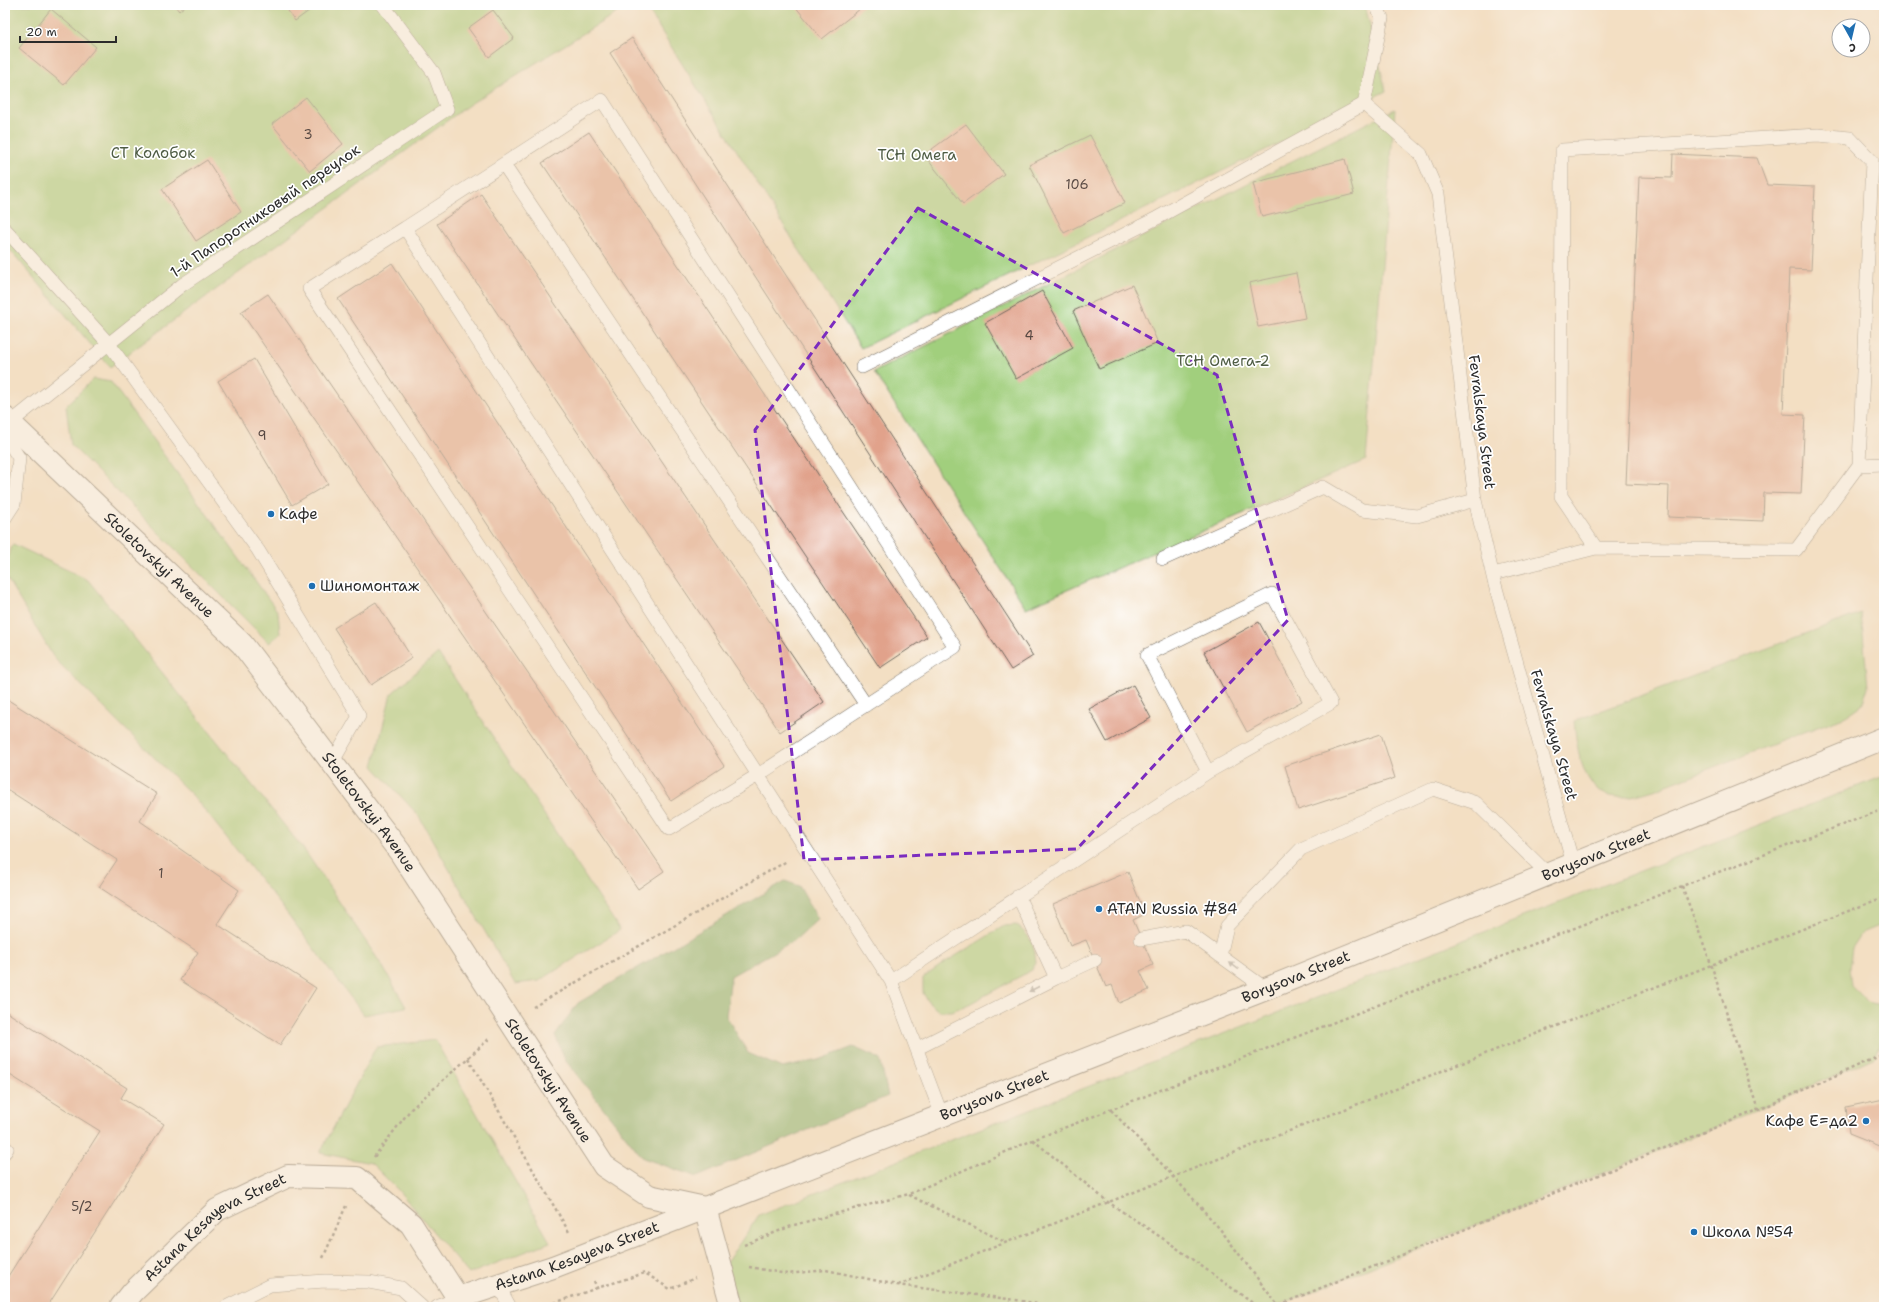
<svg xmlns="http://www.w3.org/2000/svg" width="1889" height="1312" font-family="'Shantell Sans',sans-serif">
<rect width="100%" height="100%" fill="#fff"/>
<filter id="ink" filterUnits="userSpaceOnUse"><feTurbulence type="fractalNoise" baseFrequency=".025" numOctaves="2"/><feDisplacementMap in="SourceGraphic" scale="8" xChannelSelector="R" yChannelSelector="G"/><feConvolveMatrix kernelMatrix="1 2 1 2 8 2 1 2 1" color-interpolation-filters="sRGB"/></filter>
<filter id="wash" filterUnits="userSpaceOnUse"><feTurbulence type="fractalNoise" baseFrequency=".012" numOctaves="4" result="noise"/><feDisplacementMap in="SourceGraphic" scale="16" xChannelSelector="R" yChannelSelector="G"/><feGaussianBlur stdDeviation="0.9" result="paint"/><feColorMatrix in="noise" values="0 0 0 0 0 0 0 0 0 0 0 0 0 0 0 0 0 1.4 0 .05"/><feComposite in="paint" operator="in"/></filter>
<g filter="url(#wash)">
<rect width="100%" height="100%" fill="#f3dfc3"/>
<path fill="#a1cf7d" stroke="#667d54" d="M5,5H629L470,104L110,367L5,244Z
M645,5H1365L1386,91L861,348Z
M1395,109L1366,460L1026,608L874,372Z
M93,379L111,382L278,612L280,634L269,643L71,445L66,406Z
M13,544L88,580L305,851L383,967L406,1007L364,1015L280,904L194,797L54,658L5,575V564Z
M1861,613L1868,687L1862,705L1846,716L1654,790C1643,793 1629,798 1617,797C1582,795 1577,748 1574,721Z
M438,653L620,930L539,981L515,984L418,815L373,766L391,694Z
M1884,776V924L1862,933L1852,948L1849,968L1851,985L1868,1002L1884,1006V1034L1875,1057L1758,1110L1274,1307H723L726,1263L759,1215Z
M1016,925C1031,936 1034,944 1036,963L1032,970L969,1004L952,1011H939L930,1004L923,993V978L944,963L1004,926Z
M435,1040L550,1242L469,1274L398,1190L371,1163L320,1153L376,1047Z"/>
<path fill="#80b26c" stroke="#566e4c" d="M785,881L799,886L818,919L795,940L731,976L726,1016L748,1053L782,1068L819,1060L853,1047L880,1059L888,1096L697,1177L643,1158L565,1060L555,1035L578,1003Z"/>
<g id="blocks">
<path fill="#e1a28b" d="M174,5H186L179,11Z
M284,5H317L295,21Z
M794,5H865L822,39Z
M51,9L96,47L64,85L19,48Z
M493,10L514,38L489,57L468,28Z
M632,38L1033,656L1011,670L610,53Z
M306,97L343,144L310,171L272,124Z
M966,124L1004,174L963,204L924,155Z
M589,132L927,637L880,668L542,163Z
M1090,135L1125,203L1064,233L1029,165Z
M1673,154L1757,158L1767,185L1815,187L1811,270L1789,269L1783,414L1805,415L1801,494L1764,493L1763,521L1668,517L1669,486L1626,484L1639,177L1672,178Z
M1345,159L1354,194L1262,217L1253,183Z
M207,160L241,212L196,241L162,189Z
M481,194L824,702L780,732L437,224Z
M392,263L724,766L671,801L338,299Z
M1296,273L1305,318L1258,327L1249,283Z
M1132,285L1158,343L1099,369L1073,311Z
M1042,291L1073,348L1016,379L985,323Z
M268,294L664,871L638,889L241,312Z
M254,359L328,484L292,505L218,381Z
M376,602L412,658L371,685L334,628Z
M1259,622L1302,701L1247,732L1204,652Z
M1133,685L1151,718L1107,742L1089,709Z
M5,698L157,794L140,821L239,890L217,924L316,988L280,1045L180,980L198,952L99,887L117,860L5,788Z
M1381,734L1395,778L1298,810L1285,766Z
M1128,872L1145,914L1133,920L1153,965L1140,971L1149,990L1119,1003L1112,985L1106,987L1086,940L1070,946L1053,904Z
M5,1011L127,1088L121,1098L164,1124L47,1307H5V1281L100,1131L5,1072Z
M1884,1099V1148L1849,1134L1846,1107Z"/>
</g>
</g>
<g filter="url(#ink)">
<use href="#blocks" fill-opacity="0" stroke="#716a60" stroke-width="1"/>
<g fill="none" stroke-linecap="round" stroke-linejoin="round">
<defs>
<path id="service" d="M1364,104L1421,154L1438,194L1475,500L1494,581L1573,864
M1364,104L1382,18L1376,5
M1818,135L1850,138L1872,161L1859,465L1796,550L1596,548L1561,496L1562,150Z
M504,165L866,705
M405,228L602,100L955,647L758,775L669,829L309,289L405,228L891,981
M5,229L109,344L258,550L359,716L332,763
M862,367L1157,218L1364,104
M10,423L182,285L447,109L434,73L383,5
M5,436L19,458L14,504L5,518
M1859,465L1884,464
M1163,559L1323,487L1362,510L1417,516L1475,500
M1493,574L1596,548
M1018,896L1056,978
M1141,939L1186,931L1266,989
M1220,956L1227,926L1301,849L1433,789L1476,803L1548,874
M918,1048L1056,978L1095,960
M942,1116L891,981L1208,772L1147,655L1272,594L1331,703L1208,772
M5,1147L7,1149L5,1152
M498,1285L510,1307
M226,1307L270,1285L325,1281L369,1282L401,1288L422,1307
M437,1307L458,1298"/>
<g id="minor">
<path id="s1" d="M121,1307L133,1292L217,1210L288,1176L357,1178L411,1224L458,1298L553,1267L705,1208L732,1307"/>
</g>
<g id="secondary">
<path id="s2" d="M5,418L242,644L400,852L604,1166L649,1196L705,1208L1266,989L1884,738"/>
</g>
</defs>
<use href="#service" stroke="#716a60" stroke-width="14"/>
<use href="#minor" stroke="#716a60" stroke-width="24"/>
<use href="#secondary" stroke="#716a60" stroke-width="24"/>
<path stroke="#716a60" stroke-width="2.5" stroke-dasharray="3 3" stroke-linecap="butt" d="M1682,886L1711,964L1758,1110
M533,1007L787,861
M468,1058L569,1232
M1111,1110L1173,1176L1220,1229L1279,1307
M1033,1140L1108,1202L1171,1244L1258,1307
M374,1157L411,1109L489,1039
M909,1195L1005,1242
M744,1245L794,1225L909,1194L1033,1140L1682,886L1884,809
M323,1258L346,1206
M749,1267L787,1274L826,1270L897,1285L1016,1300L1055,1307
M594,1281L597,1288L645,1273L670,1289L695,1278
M898,1285L1884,897
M543,1307L597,1288
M1274,1307L1758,1110L1884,1054"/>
<use href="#service" stroke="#fff" stroke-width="13"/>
<use href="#minor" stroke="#fff" stroke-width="22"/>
<use href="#secondary" stroke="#fff" stroke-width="22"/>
</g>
<defs><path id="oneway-solid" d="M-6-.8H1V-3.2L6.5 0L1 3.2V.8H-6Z"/></defs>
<g fill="#a0a0a0">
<use href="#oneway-solid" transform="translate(1234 966) rotate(-144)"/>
<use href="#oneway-solid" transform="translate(1034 989) rotate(153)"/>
</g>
</g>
<path d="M0 0H1889V1312H0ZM918,208L1217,375L1288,620L1077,849L804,860L755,430Z" fill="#f3dfc3" fill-opacity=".55" fill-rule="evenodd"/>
<path fill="none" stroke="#7b2cbf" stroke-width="3" stroke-dasharray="8 5" stroke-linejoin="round" d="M918,208L1217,375L1288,620L1077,849L804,860L755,430Z"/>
<g fill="#1f6fb2" stroke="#fff" stroke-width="1.5">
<circle cx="271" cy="514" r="4"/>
<circle cx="312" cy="586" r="4"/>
<circle cx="1099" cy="909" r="4"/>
<circle cx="1866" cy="1121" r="4"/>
<circle cx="1694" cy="1232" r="4"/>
</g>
<g text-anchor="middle" stroke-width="3.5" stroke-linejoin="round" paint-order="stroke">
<g font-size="13" fill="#584943">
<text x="308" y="139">3</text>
<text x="1077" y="189">106</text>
<text x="1029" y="340">4</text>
<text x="262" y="440">9</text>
<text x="161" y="878">1</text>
<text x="82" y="1211">5/2</text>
</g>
<g font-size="15" fill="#4e5c44" stroke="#fff">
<text x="153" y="158">СТ Колобок</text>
<text x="917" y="160">ТСН Омега</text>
<text x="1223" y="366">ТСН Омега-2</text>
</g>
<g font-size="15" fill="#2b2b2b" stroke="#fff">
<text transform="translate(265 211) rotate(-34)" y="5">1-й Папоротниковый переулок</text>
<text transform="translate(1482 422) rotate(83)" y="5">Fevralskaya Street</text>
<text dy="5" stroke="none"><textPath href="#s2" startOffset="213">Stoletovskyi Avenue</textPath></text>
<text transform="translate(1554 735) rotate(74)" y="5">Fevralskaya Street</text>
<text dy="5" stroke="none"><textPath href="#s2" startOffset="538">Stoletovskyi Avenue</textPath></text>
<text dy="5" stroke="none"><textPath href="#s2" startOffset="2033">Borysova Street</textPath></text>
<text dy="5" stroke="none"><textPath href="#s2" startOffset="1709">Borysova Street</textPath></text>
<text dy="5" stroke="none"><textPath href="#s2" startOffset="861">Stoletovskyi Avenue</textPath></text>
<text dy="5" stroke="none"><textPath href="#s2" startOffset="1385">Borysova Street</textPath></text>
<text dy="5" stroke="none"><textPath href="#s1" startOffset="125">Astana Kesayeva Street</textPath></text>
<text dy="5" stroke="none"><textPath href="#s1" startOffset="569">Astana Kesayeva Street</textPath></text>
</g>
<g font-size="15" fill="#2b2b2b" stroke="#fff" text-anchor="start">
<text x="279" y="519">Кафе</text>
<text x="320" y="591">Шиномонтаж</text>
<text x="1107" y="914">ATAN Russia #84</text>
<text x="1858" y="1126" text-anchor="end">Кафе Е=да2</text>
<text x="1702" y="1237">Школа №54</text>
</g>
</g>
<rect width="1889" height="1312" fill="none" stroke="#fff" stroke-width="20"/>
<g transform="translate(1851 38) rotate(172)"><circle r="19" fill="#ffffff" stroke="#aaaaaa"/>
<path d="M0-3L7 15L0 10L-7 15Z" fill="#1f6fb2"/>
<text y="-6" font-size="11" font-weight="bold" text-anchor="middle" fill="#2b2b2b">С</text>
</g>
<path d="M20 36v6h96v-6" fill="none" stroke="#2b2b2b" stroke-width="2"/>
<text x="26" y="36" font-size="12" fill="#2b2b2b" stroke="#ffffff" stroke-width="3" paint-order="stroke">20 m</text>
</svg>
